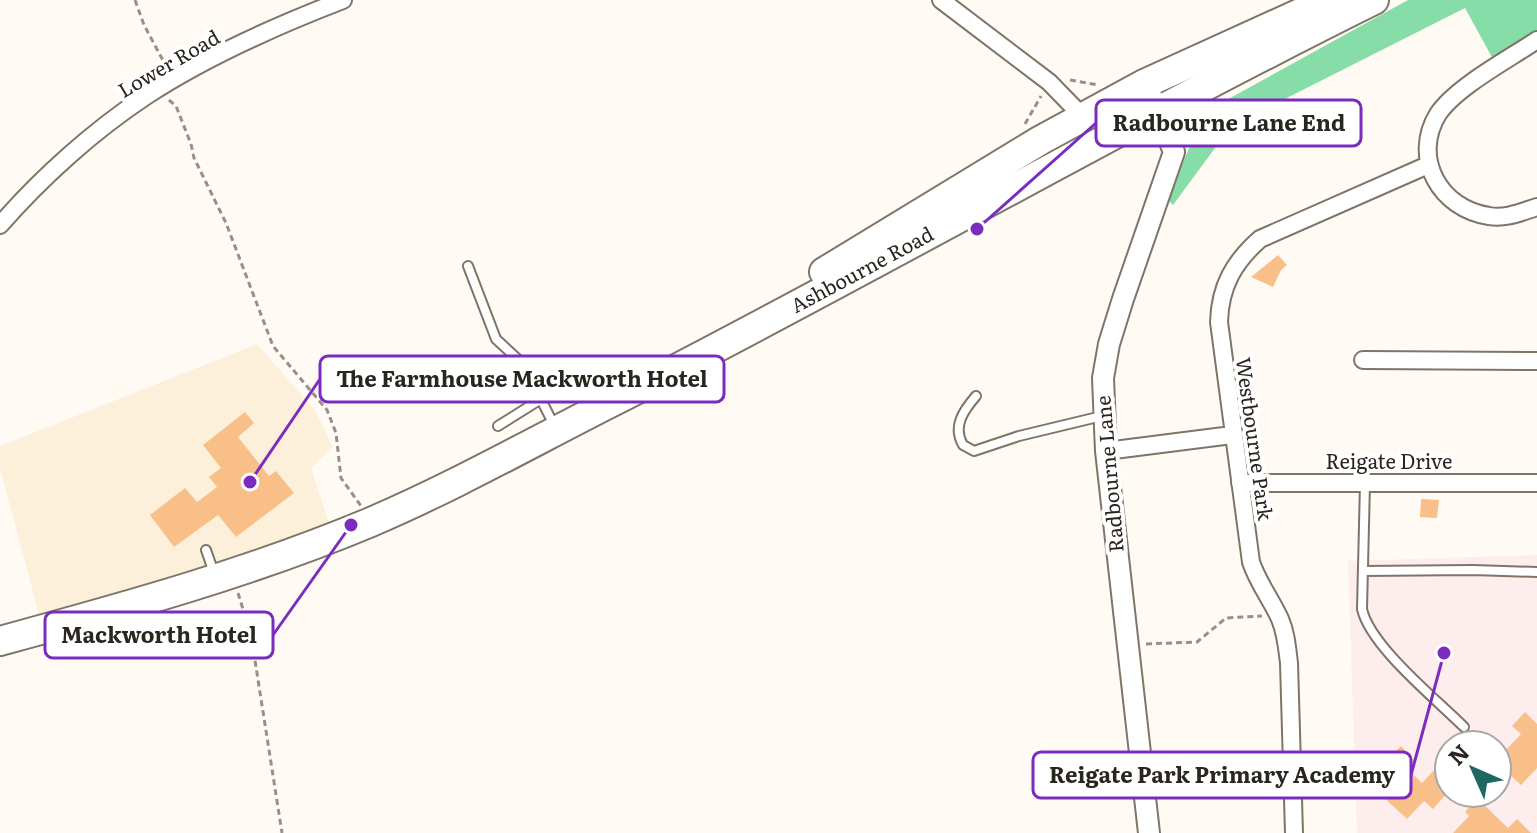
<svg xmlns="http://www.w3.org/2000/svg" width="1537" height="833" font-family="Literata,serif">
<rect width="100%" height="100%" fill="#fffbf4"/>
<path fill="#fcf0db" d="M257,344L315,410L333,447L311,468L330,526L90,605L39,615L0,468V446Z"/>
<path fill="#feeded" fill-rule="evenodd" d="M1537,555V833H1357L1348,561ZM1449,745H1497V793H1449Z"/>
<path fill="#87dda8" d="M1408,0H1537V32L1494,61L1465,8L1259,112L1226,133L1173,205L1167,199L1191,144L1212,108Z"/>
<path fill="#f8c088" d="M1278,255L1287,265L1281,270L1273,287L1251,277Z
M245,412L254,423L238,437L269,476L276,471L294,493L236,537L218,515L174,547L150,515L185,488L197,502L217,487L209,477L221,468L203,445Z
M1421,499L1439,500L1437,518L1420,517Z
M1525,712L1537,724V768L1521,785L1509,774L1497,786V746L1504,752L1521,734L1512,726Z
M1401,746L1413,759L1405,767L1422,783L1449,754V791L1433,809L1424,801L1407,819L1380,794L1388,786L1374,774Z
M1477,798L1508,828L1517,819L1531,833H1453L1469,816L1465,812Z"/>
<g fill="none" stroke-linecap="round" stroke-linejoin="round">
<defs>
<path id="service" d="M468,266L496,339L523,364L555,427
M976,396C964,410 952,426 963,445L974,451L1019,436L1102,416
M498,426L541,399
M1365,483L1362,609C1370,646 1436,699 1464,727
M206,550L214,573
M1364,571L1473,570L1537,572"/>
<path id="minor" d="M941,0L1049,82L1087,121
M1537,40C1509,59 1456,87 1438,114C1411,158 1440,209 1489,216C1506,219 1521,212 1537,207
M0,225C41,178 93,131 146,96C204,58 278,25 343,0
M1363,360L1537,361
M1106,451L1232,435
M1240,483H1537
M1294,833L1289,663C1287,647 1286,633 1280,619C1271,599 1258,583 1251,562L1219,322C1220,286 1234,262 1260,239L1428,165"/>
<path id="tertiary" d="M1149,833L1106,451L1103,378L1109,344L1123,299L1174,152L1153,99"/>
<g id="trunk">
<path d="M824,272L1041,140L1144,84L1329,0"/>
<path id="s1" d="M0,641C125,607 252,572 371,522C453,487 531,443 610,403C867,272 1116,128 1374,0"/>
</g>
</defs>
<use href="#service" stroke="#7f7567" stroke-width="12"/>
<use href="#minor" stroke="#7f7567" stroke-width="20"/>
<use href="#tertiary" stroke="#7f7567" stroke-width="24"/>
<use href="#trunk" stroke="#7f7567" stroke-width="32"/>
<path stroke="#95918a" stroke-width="3" stroke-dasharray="6 4" stroke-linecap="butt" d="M135,0L144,25L166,66
M1070,80L1098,85
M169,100L176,106L191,144L194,158L226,223L273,346L327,410L336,433L341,478L361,506
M1025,124L1041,96
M238,593L251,635L282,833
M1146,644L1197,642L1226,618L1262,616
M1158,776L1278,769"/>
<use href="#service" stroke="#fff" stroke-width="8"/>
<use href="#minor" stroke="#fff" stroke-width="16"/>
<use href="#tertiary" stroke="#fff" stroke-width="20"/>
<use href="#trunk" stroke="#fff" stroke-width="28"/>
</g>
<g text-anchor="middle" stroke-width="8" stroke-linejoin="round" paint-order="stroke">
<g font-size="20" fill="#29251f" stroke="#fff">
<text transform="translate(169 64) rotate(-30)" y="7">Lower Road</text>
<text dy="7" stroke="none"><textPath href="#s1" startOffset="942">Ashbourne Road</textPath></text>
<text transform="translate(1254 439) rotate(82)" y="7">Westbourne Park</text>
<text x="1389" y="469">Reigate Drive</text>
<text transform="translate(1110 474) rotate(-95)" y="7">Radbourne Lane</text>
</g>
</g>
<path fill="none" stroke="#7b2cbf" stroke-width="3" d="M977 229L1096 123M250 482L320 379M351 525L273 635M1444 653L1411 775"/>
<g fill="#7b2cbf" stroke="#fff" stroke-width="3">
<circle cx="977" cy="229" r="8"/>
<circle cx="250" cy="482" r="8"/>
<circle cx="351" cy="525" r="8"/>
<circle cx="1444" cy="653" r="8"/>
</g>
<g fill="#fff" stroke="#7b2cbf" stroke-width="3">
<rect x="1096" y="100" width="265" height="46" rx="8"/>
<rect x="320" y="356" width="404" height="46" rx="8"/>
<rect x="45" y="612" width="228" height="46" rx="8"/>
<rect x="1033" y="752" width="378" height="46" rx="8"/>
</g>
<g font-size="22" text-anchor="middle" font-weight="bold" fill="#29251f">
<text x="1229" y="131">Radbourne Lane End</text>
<text x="522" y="387">The Farmhouse Mackworth Hotel</text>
<text x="159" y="643">Mackworth Hotel</text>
<text x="1222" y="783">Reigate Park Primary Academy</text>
</g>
<g transform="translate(1473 769) rotate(315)"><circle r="38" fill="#ffffff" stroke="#a9a8a5" stroke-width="2"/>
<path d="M0-6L14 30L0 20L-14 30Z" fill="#1e6862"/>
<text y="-12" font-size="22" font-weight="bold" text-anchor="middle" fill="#29251f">N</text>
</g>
</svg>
